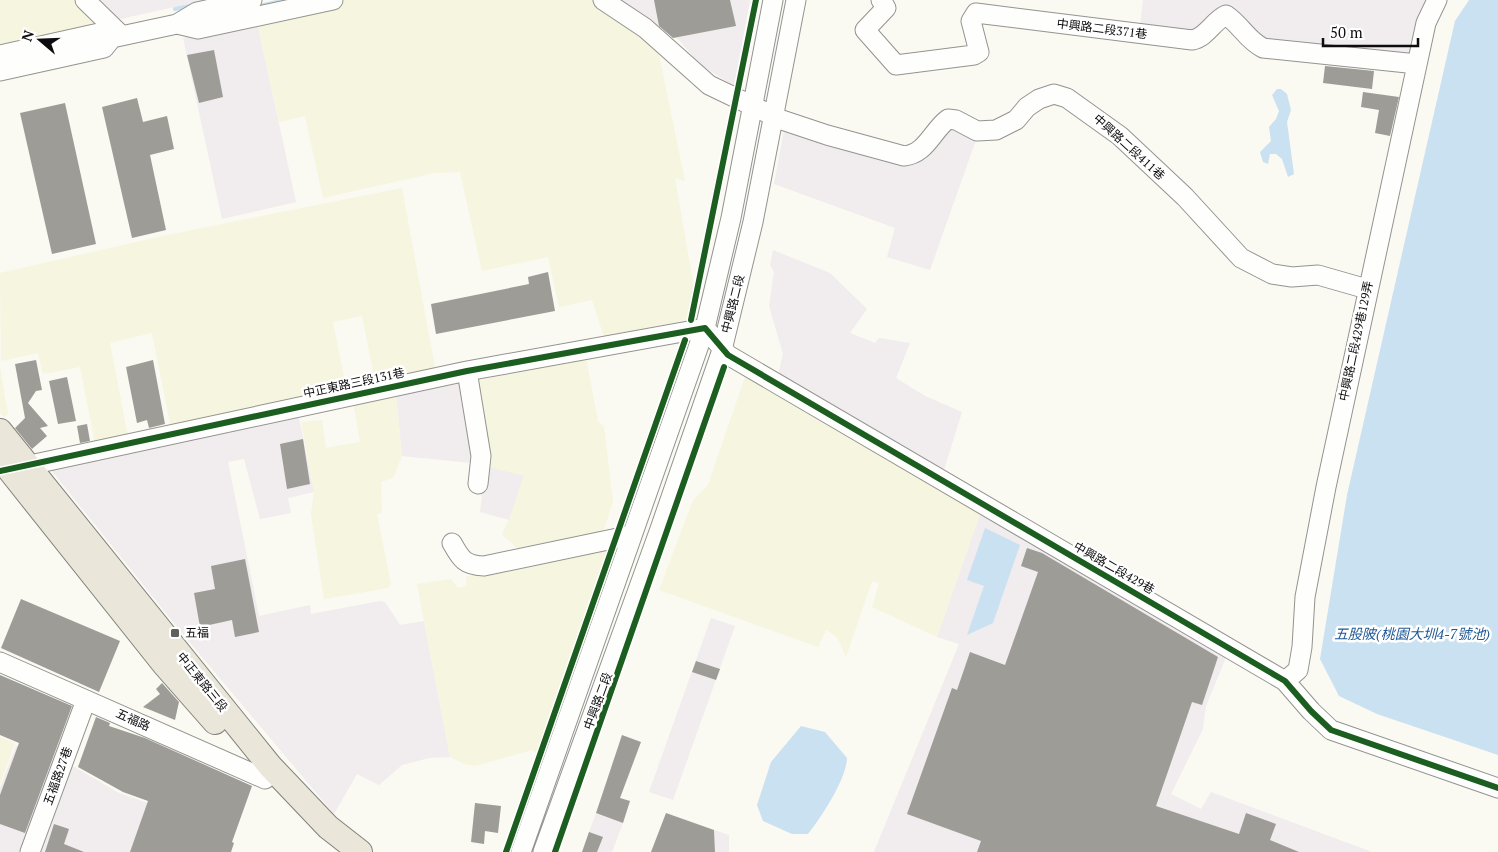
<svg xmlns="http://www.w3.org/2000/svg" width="1498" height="852" font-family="'PT Serif','Noto Sans TC',serif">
<rect width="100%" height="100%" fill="#faf9f2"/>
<path fill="#f1ecee" d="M95,0H206L116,20Z
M620,0H750L734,86L699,64L680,41Z
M1143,0H1432L1414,55L1266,41L1228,11L1200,32L1140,25Z
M257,22L296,202L222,219L183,38Z
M785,125L906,160L946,126L977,137L930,270L887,257L895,228L774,184Z
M773,250L830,273L867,309L850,333L875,343L879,338L910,343L896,378L925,396L962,412L943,473L778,375L783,354L769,306L774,272L770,265Z
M471,382L524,476L509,520L480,512L482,497L471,463L402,456L396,394Z
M298,413L314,492L288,498L291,513L260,519L244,459L228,462L259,616L310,605L311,614L380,601L385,602L400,625L424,621L450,757L429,758L402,765L379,785L357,774L334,814L186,638L47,465Z
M981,511L1227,655L1206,706L1203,729L1171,794L1201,809L1211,792L1372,852H874L959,644L937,637Z
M711,618L735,626L673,800L649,792Z
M16,746L59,761L25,852H0V788Z
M71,765L119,793L148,803L231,852H40Z
M596,813L623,823L612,852H582Z
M714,830L729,835V852H715Z"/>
<path fill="#f6f5df" d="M0,0H78L106,27L0,49Z
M344,0H597L657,45L685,181L675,178L694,288L686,320L604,337L592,300L559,307L548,257L482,271L460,172L434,173L323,198L305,116L279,122L257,22L264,17Z
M402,188L436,373L376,386L362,316L333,322L347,392L171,428L152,333L110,343L128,437L95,443L80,367L43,374L38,353L1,361L0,273L167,235Z
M586,358L598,421L604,427L613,502L601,538L517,554V548L502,534L509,520L524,476L485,466L471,382Z
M0,367L8,414L4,417L0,412Z
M747,371L981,511L937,637L872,607L879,583L872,581L846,657L837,637L826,630L818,647L659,590L693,500L708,485Z
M396,394L402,456L393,478L381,482L382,513L377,514L391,584L388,588L324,599L311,514L314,492L301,422L322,420L326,448L360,442L353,401Z
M612,542L537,753L532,750L475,766L465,764L450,757L417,584L451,579L458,588L466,586V577Z
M0,737L15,743L0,785Z"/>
<path fill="#cae1f1" d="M1469,0H1498V755L1377,714L1339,696L1320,659L1347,495L1455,21Z
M1277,89H1281L1287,94L1291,110L1287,122L1294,174L1288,177L1282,159L1276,154H1270L1268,164L1263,162L1260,152L1271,141L1269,127L1276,119L1279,111L1272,95Z
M985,528L1020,545L993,623L967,635L984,586L967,580Z
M801,726L825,732L847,758C846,780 822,816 808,834H792L763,821L757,805L771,762Z"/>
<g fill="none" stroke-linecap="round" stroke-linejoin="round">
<path stroke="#cae1f1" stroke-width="4" d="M254,7L286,0
M175,9L194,5"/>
</g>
<path fill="#9d9c97" d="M654,0H730L736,26L673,38L659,26Z
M214,50L223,97L199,103L187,55Z
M1325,66L1374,71L1372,89L1323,83Z
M1363,92L1399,97L1390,136L1375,133L1379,110L1361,107Z
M137,98L143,122L167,116L174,149L150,155L166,230L132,238L102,107Z
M65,103L96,244L52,254L20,113Z
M548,272L555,311L436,334L431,304L529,284L528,277Z
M36,360L42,390L36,391L28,403L48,426L40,428L47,436L32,449L15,428L25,418L15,364Z
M153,360L165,424L149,428L147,420L137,423L126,367Z
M67,377L76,421L58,424L49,381Z
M87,424L90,441L80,443L77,426Z
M303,439L310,484L287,489L280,444Z
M1027,548L1042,553L1218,657L1202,705L1192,702L1156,806L1239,834L1246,813L1276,824L1270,840L1299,852H977L981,841L907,814L952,688L957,690L970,652L1005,665L1038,572L1021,566Z
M245,559L259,632L235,637L232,620L200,627L194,593L215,589L211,566Z
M21,599L120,641L99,692L1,648Z
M696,661L720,669L716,680L692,672Z
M0,675L72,706L25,833L0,824V795L19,743L0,735Z
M162,683L179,702L175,720L143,707L160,694L156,689Z
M96,717L110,723L109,726L145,738L252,786L232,842L234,843L231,852H130L148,801L123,792L78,767Z
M622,735L641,742L620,798L630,801L623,823L596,813Z
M475,803L501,806L498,833L485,831L484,844L471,842Z
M666,813L714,830L715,852H651Z
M54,824L69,829L64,844L84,852H45Z
M589,832L603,837L597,852H582Z"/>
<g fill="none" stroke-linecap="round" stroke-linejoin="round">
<defs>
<path id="minor" d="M85,0L121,35
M603,0L645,28L709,85L782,120L827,135L904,156C926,154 932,131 948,119L956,120L977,131L996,130L1016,120L1027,107L1039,99L1054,94L1067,98L1120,136L1185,197L1241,258L1272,274L1292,277L1318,275L1367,289
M881,0L886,8L865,30L896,65L974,55L979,52L971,21L976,13L1192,40C1206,38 1213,21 1226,15C1241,25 1247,40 1263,48L1417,64
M177,24L198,29L333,0
M0,55L99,33L112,38L177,24L197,12L252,0
M0,71L104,48L112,38
M467,371L481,456L478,484
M16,468L467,371L705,328L728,355L1285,681L1311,711L1331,730L1498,788
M452,543C461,559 464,565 484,566L632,535
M0,662L265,779
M1285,681L1298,670L1302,647L1305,597L1326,487L1426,23L1437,0
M30,852L86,700
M521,852L705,328L731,218L773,0
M543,852L660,529L722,350L753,222L796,0"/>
<path id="major" d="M0,431L270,766L328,827L360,852
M0,458L164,664L215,722"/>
</defs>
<use href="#minor" stroke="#949390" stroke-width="21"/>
<use href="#major" stroke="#81817d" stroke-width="26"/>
<use href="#minor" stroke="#fefefd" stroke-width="19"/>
<use href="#major" stroke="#eae7da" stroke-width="24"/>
<defs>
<path id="cycleway" d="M691,320L756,0
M0,471L467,371L705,328L728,355L1285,681L1311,711L1331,730L1498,788
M506,852L685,340
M555,852L724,367"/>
</defs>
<use href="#cycleway" stroke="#fff" stroke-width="9"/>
<use href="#cycleway" stroke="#1b5e20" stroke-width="6"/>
</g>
<rect fill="#60605d" stroke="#fff" stroke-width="2" x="170" y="628" width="10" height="10" rx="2.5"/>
<g text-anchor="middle" stroke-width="5" stroke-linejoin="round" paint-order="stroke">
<g font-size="12" fill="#0d0d0d" stroke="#fff">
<text transform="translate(1102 29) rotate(7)" y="4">中興路二段371巷</text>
<text transform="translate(1129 147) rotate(42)" y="4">中興路二段411巷</text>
<text transform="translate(733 304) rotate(-76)" y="4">中興路二段</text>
<text transform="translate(1356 341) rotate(-78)" y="4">中興路二段429巷129弄</text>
<text transform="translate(354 383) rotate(-12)" y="4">中正東路三段131巷</text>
<text transform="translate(1114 568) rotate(30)" y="4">中興路二段429巷</text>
<text transform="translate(202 682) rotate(51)" y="4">中正東路三段</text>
<text transform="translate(598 701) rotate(-70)" y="4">中興路二段</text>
<text transform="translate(133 720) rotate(24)" y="4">五福路</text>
<text transform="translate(58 776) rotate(-70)" y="4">五福路27巷</text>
</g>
<g font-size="12" fill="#0d0d0d" stroke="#fff" text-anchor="start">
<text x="185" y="637">五福</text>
</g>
<g font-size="14" font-style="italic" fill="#205995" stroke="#fff">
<text x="1412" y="639">五股陂(桃園大圳4-7號池)</text>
</g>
</g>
<g transform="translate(40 40) rotate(289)" stroke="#ffffff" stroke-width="4" paint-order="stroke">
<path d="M0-4L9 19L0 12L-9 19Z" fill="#0d0d0d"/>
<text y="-8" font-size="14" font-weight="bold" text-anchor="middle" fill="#0d0d0d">N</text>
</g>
<path d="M1323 38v8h95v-8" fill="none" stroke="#0d0d0d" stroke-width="2.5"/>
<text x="1330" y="38" font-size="15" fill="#0d0d0d" stroke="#ffffff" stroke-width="4" paint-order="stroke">50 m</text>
</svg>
